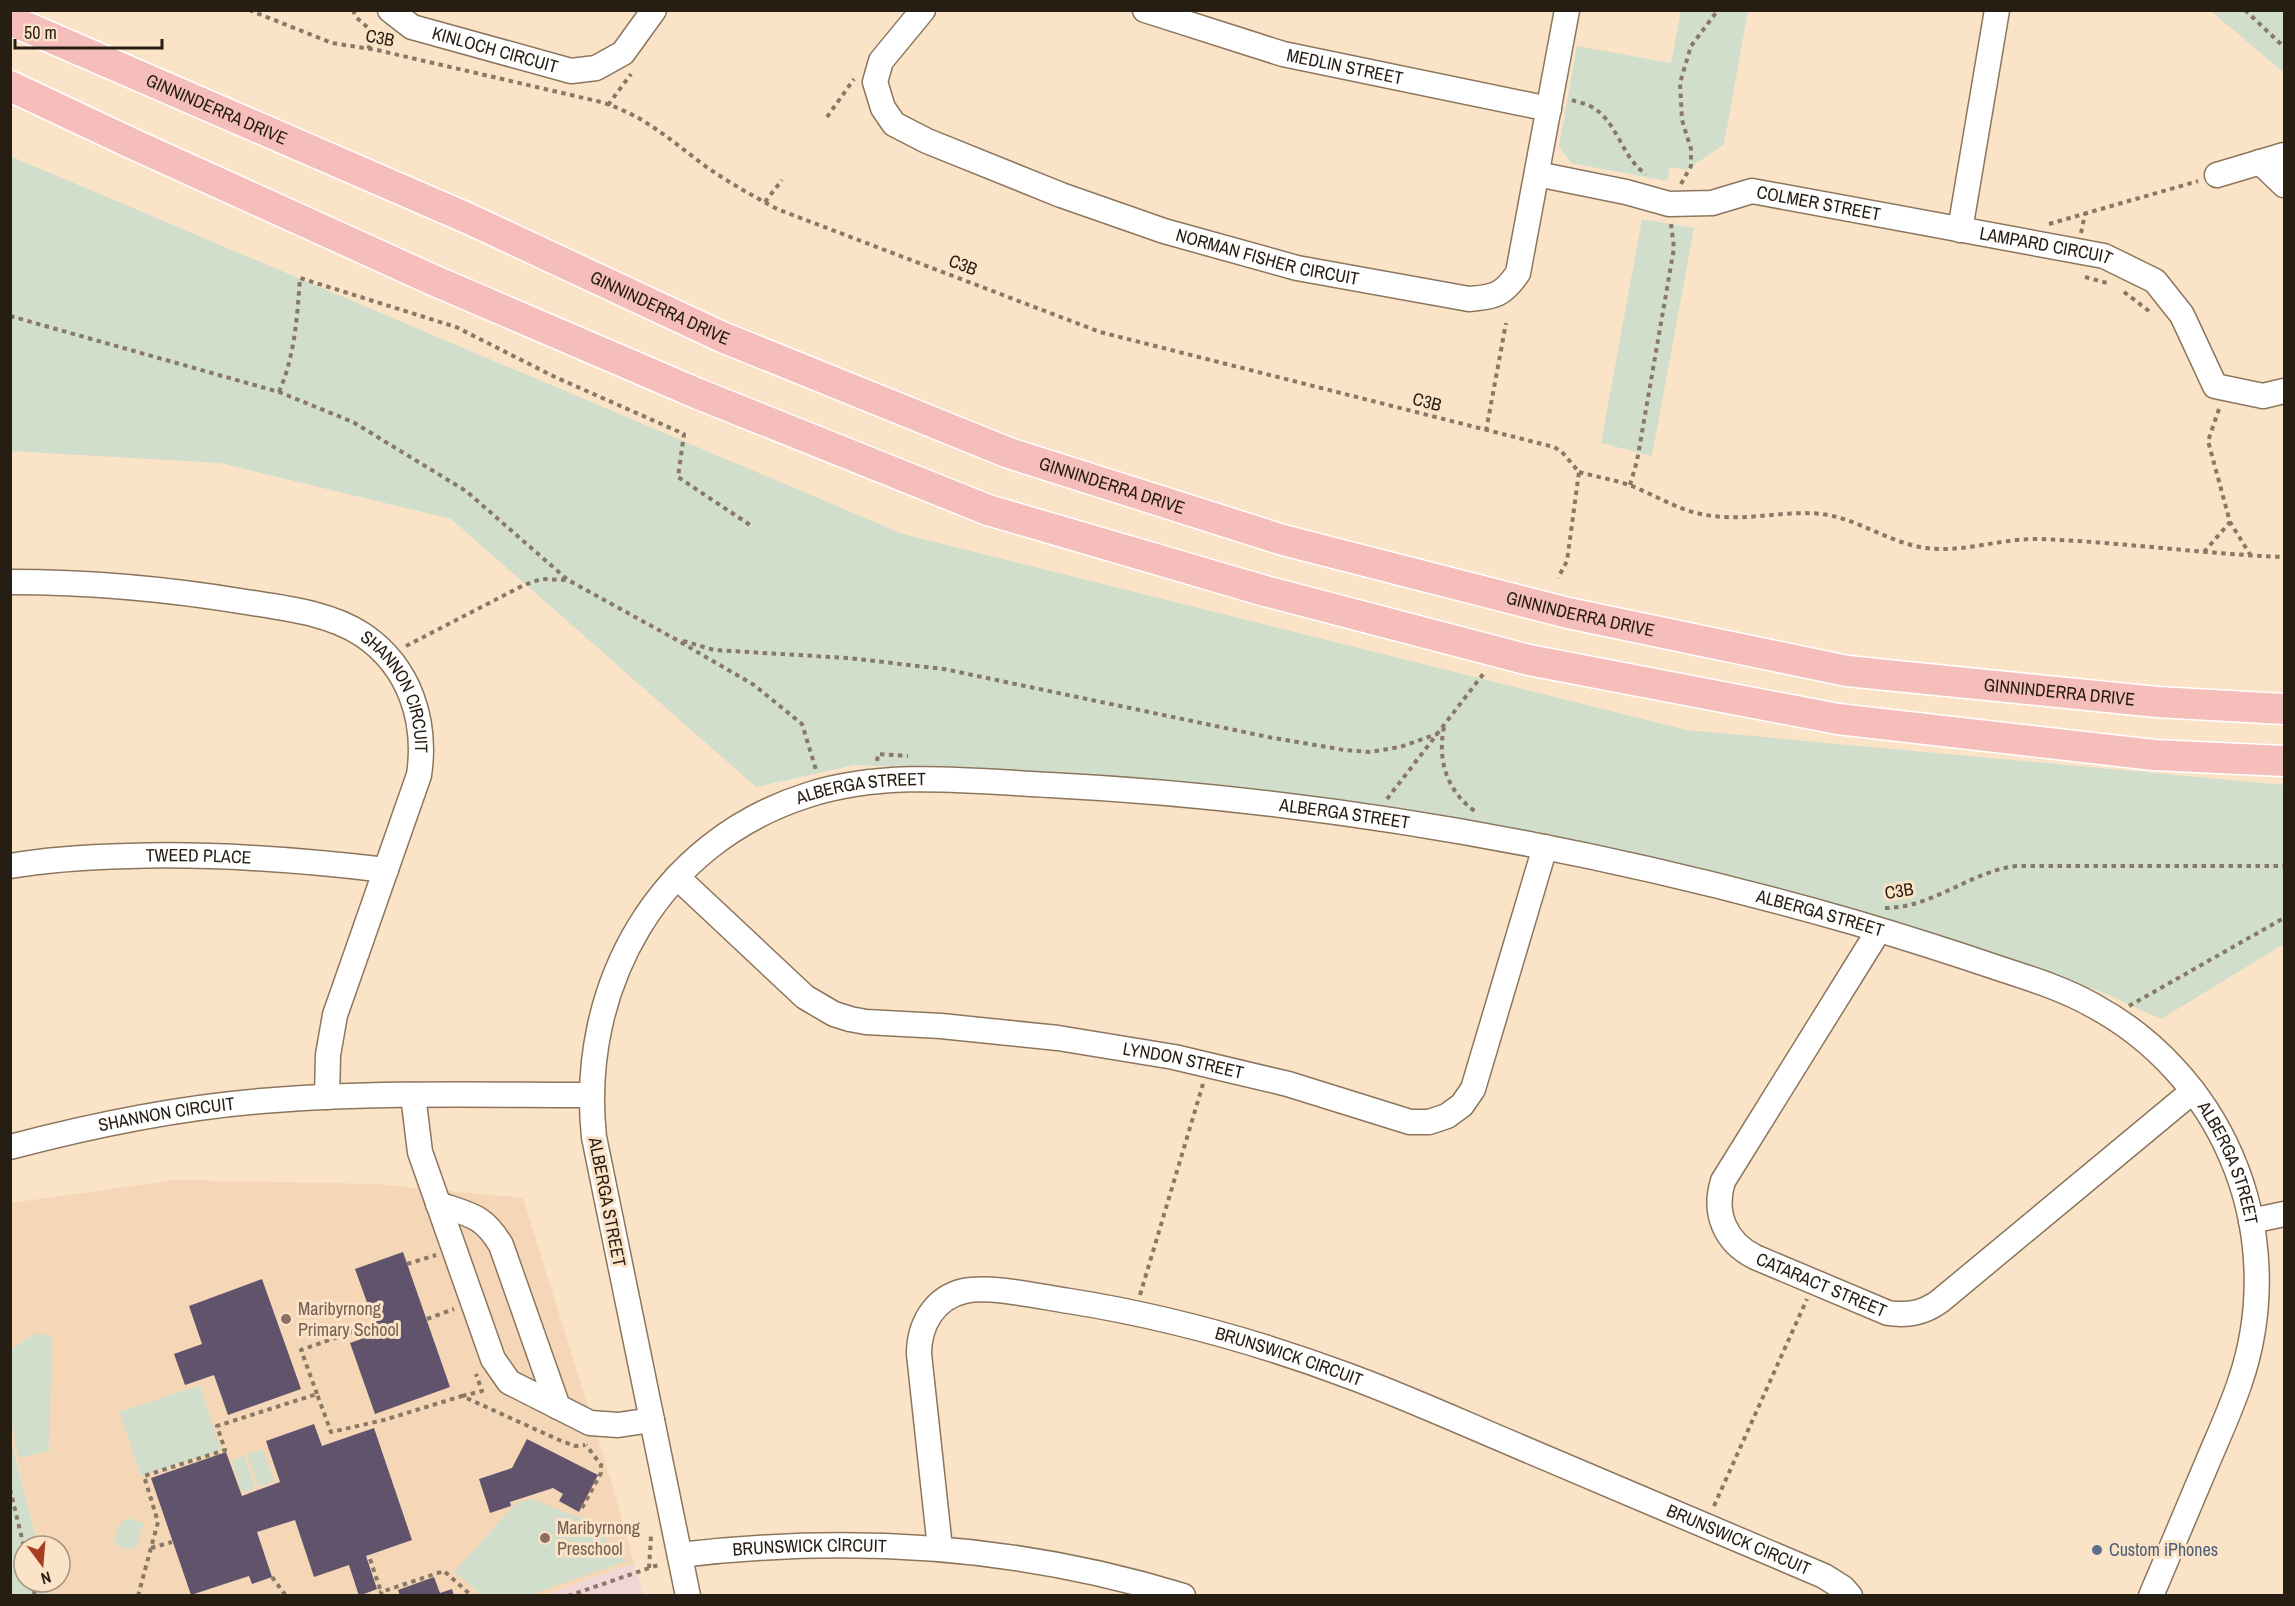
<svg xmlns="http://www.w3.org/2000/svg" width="2295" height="1606" font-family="'Archivo Narrow',sans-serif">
<rect width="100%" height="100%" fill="#fbe3c8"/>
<path fill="#f1d6d8" d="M634,1563L643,1595L543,1596Z"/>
<path fill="#f5d7b7" d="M176,1180L375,1184L523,1198L610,1477L634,1563L543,1595H51L47,1582H60V1546H38L11,1436L10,1203Z"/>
<path fill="#d1decb" d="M1681,11H1748L1724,144L1687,170L1670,167L1667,181L1571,163L1559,146L1577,46L1671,63Z
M2211,11H2284V73Z
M10,156L903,534L1687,730L2284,785V944L2161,1019L2104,993L2013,960L1869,915L1621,854L902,767L855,765L756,787L451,519L220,463L11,451Z
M1642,219L1694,228L1652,456L1601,443Z
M35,1333L52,1336L49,1451L19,1458L11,1421V1350Z
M200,1385L221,1450L141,1476L119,1412Z
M10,1436L38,1546H24V1582H47L51,1595H11Z
M263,1449L275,1481L259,1487L247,1454Z
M245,1456L255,1488L242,1493L232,1460Z
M532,1499L579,1518L582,1514L627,1561L529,1595H482L454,1572L516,1503Z
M128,1518L144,1523L136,1547L130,1550L113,1544L120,1524Z"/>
<path fill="#62536d" d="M403,1252L450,1387L375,1414L350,1343L378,1333L355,1269Z
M262,1279L301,1389L228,1415L214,1375L185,1385L174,1354L202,1344L189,1306Z
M314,1424L322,1446L374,1428L412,1540L366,1556L377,1589L359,1596L349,1565L314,1577L295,1520L257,1532L272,1577L252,1584L249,1576L191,1595L151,1478L226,1452L242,1496L280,1482L266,1441Z
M527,1439L598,1475L579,1512L559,1501L563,1494L553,1488L510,1502L511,1506L490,1513L479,1479L512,1468Z
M434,1577L440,1593L452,1589L454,1596H400L398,1590Z"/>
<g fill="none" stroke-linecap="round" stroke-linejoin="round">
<defs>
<g id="minor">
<path id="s1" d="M390,10L412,27L571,71L596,68L623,53L654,10"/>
<path id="s2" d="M923,10L881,61L875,82L883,108L894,124L927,141L1061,195L1164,231L1297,268L1469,299C1495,297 1503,295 1518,273L1567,10"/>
<path id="s3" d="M1145,10L1283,54L1549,109"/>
<path d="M2260,162L2284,185"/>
<path id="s4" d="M1537,174L1626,192L1669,204L1712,203L1752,191L2104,256L2155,281L2182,315L2215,386L2263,396L2284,391"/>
<path d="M2217,175L2284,155"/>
<path d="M1960,230L1997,10"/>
<path id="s5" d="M10,582C90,582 168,589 246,602C285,608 330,613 363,635C410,667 427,721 419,775L335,1015L328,1055L327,1097"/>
<path id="s6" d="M10,866C50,859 90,857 129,856C216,853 301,860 386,870"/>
<path id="s7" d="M677,877L805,997L834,1014L850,1019L866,1022L941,1026L1058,1038L1174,1057L1288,1084L1410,1122H1429L1447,1116L1462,1105L1473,1089L1545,847"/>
<path id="s8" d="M1879,930L1723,1181C1713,1213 1725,1242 1755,1257L1888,1313C1908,1316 1924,1313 1940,1301L2193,1091"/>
<path d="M413,1095L420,1152L493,1359L509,1382L590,1423L618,1425L652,1420"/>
<path id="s9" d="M10,1147C97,1124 186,1106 275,1100C380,1092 486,1095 591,1095"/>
<path d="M438,1204C470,1215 483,1215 501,1245L558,1407"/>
<path d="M2251,1221L2284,1214"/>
<path id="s10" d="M940,1548L919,1354C919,1325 934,1298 964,1291C991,1285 1041,1297 1069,1301C1164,1316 1258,1342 1349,1376C1406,1397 1463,1423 1520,1447C1621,1490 1723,1533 1824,1576L1843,1588L1850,1596"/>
<path id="s11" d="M680,1555C849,1535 1019,1545 1183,1596"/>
<path id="s12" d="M688,1596L594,1137C578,986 659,842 808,795C886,770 971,781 1050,785C1322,799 1592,847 1853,922C1904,937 1954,953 2004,970C2035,980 2066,990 2094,1006C2155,1039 2204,1093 2231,1156C2262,1227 2265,1309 2240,1382C2231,1409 2219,1435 2208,1461C2189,1506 2170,1551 2151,1596"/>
</g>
<g id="major">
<path id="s13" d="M10,20L467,218L722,337L1009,453L1283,540L1568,613L1847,671L2157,702L2284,709"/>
<path d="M10,86L131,143L433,280L696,393L988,510L1265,591L1529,660L1838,719L2154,755L2284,761"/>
</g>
</defs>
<use href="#minor" stroke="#8b765d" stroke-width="27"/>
<use href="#major" stroke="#fff" stroke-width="33"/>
<path stroke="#887866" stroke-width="4" stroke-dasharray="4.5 4.5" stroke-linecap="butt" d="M249,10L332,43L377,50L601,102C646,116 671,141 708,168C730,183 753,196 777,209L1100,332L1554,447L1562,452L1579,472L1567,561L1558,578
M353,10L356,17L375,34L368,49
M2245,10L2284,47
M1572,100C1577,102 1584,103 1590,106C1618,120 1621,158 1646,174
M608,105L631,74
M827,117L854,79
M1681,184L1691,166V149L1682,120L1680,83L1691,46L1718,10
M765,202L782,180
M2049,224L2198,181
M2081,233L2085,214
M2085,277L2107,283
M2124,292L2149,311
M10,316L279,392L353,422L466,491L568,580L675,639L754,685L802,724L817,773
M279,392C295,355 297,318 300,278L456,327L555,377L684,434L678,477L750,525
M2219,409L2208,441L2230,522L2251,556
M1486,431L1506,323
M1579,472C1597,477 1616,480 1632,486C1659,497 1683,513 1713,516C1749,521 1786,510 1822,514C1859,519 1889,543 1926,548C1963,553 2002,538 2039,539C2121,542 2203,554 2284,557
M1630,485L1637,461L1674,248L1671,224
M2204,552L2230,522
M683,641L714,650L848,658L944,669L1268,737L1344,750L1370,752L1400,747L1437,734
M406,646L524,585L541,579L566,580
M1444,727C1437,760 1447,792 1476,812
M877,761L878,754L908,756
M1387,799L1484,673
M1885,908C1933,908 1969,872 2016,866H2284
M2129,1006L2284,918
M407,1264L436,1255
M1140,1295L1203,1084
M427,1319L454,1309
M317,1394L301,1350L363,1328
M462,1396L482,1391L476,1374
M10,1489L24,1547
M1714,1506L1807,1299
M582,1508L601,1473V1465L586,1445
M151,1548L172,1542
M370,1559L381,1592
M649,1568L651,1536L653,1534
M272,1577L286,1596
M32,1582L35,1596
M138,1596L158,1522L144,1476L225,1450L217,1426L317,1394L331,1432L384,1420L462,1396L559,1440L575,1446L585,1445
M382,1596L381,1592L444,1571L472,1596
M568,1596L661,1564"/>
<use href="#minor" stroke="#fff" stroke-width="24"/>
<use href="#major" stroke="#f6beba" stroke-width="30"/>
</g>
<g fill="#8d6e63" stroke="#fbe3c8" stroke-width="2">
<circle cx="286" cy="1319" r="6"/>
<circle cx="545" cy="1538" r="6"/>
</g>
<circle fill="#5c6f8a" stroke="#fbe3c8" stroke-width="2" cx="2097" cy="1550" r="6"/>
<g text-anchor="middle" stroke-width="6" stroke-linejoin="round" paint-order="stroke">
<g font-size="18" fill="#261d13" stroke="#fbe3c8">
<text transform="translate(380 38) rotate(11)" y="6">C3B</text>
<text dy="6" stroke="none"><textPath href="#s1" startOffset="114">KINLOCH CIRCUIT</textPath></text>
<text dy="6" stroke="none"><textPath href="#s3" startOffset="208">MEDLIN STREET</textPath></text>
<text dy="6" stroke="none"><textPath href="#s13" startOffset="225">GINNINDERRA DRIVE</textPath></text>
<text dy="6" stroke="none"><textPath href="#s4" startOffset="288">COLMER STREET</textPath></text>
<text dy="6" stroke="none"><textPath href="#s4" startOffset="519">LAMPARD CIRCUIT</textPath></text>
<text dy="6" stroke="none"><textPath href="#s2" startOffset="532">NORMAN FISHER CIRCUIT</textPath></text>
<text transform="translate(963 265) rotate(21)" y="6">C3B</text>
<text dy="6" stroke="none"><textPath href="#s13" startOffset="711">GINNINDERRA DRIVE</textPath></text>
<text transform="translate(1427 402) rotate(14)" y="6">C3B</text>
<text dy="6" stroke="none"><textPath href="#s13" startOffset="1197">GINNINDERRA DRIVE</textPath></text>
<text dy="6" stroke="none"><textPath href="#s13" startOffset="1683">GINNINDERRA DRIVE</textPath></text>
<text dy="6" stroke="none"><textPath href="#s13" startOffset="2169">GINNINDERRA DRIVE</textPath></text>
<text dy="6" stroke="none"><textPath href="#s5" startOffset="428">SHANNON CIRCUIT</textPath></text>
<text dy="6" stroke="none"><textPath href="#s12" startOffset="960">ALBERGA STREET</textPath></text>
<text dy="6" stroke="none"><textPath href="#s12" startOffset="1446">ALBERGA STREET</textPath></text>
<text dy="6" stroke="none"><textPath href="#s6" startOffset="189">TWEED PLACE</textPath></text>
<text transform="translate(1899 891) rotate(-9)" y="6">C3B</text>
<text dy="6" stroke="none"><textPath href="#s12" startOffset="1932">ALBERGA STREET</textPath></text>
<text dy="6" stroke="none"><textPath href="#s7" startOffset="562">LYNDON STREET</textPath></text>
<text dy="6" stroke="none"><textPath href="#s9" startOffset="160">SHANNON CIRCUIT</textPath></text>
<text dy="6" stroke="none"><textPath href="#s12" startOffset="2434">ALBERGA STREET</textPath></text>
<text transform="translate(607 1202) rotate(79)" y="6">ALBERGA STREET</text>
<text dy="6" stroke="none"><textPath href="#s8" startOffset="458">CATARACT STREET</textPath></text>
<text dy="6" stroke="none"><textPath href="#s10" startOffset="612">BRUNSWICK CIRCUIT</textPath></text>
<text dy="6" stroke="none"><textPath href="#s10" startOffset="1098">BRUNSWICK CIRCUIT</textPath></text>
<text dy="6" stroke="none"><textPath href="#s11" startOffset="130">BRUNSWICK CIRCUIT</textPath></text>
</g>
<g font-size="18" fill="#785e54" stroke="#fbe3c8" text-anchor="start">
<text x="298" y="1315">Maribyrnong<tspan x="298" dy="21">Primary School</tspan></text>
<text x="557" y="1534">Maribyrnong<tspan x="557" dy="21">Preschool</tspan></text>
</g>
<g font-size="18" fill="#4e5e75" stroke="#fbe3c8" text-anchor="start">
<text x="2109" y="1556">Custom iPhones</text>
</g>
</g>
<rect width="2295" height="1606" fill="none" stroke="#261d13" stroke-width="24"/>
<g transform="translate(42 1564) rotate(164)"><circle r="28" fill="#fbe3c8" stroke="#a69480" stroke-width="1.5"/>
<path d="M0-4.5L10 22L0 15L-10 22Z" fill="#a63f1f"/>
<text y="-9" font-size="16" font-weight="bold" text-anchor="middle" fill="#261d13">N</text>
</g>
<path d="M15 39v9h147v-9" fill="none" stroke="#261d13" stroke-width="3"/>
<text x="24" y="39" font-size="18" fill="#261d13" stroke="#fbe3c8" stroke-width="4.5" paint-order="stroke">50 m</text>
</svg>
